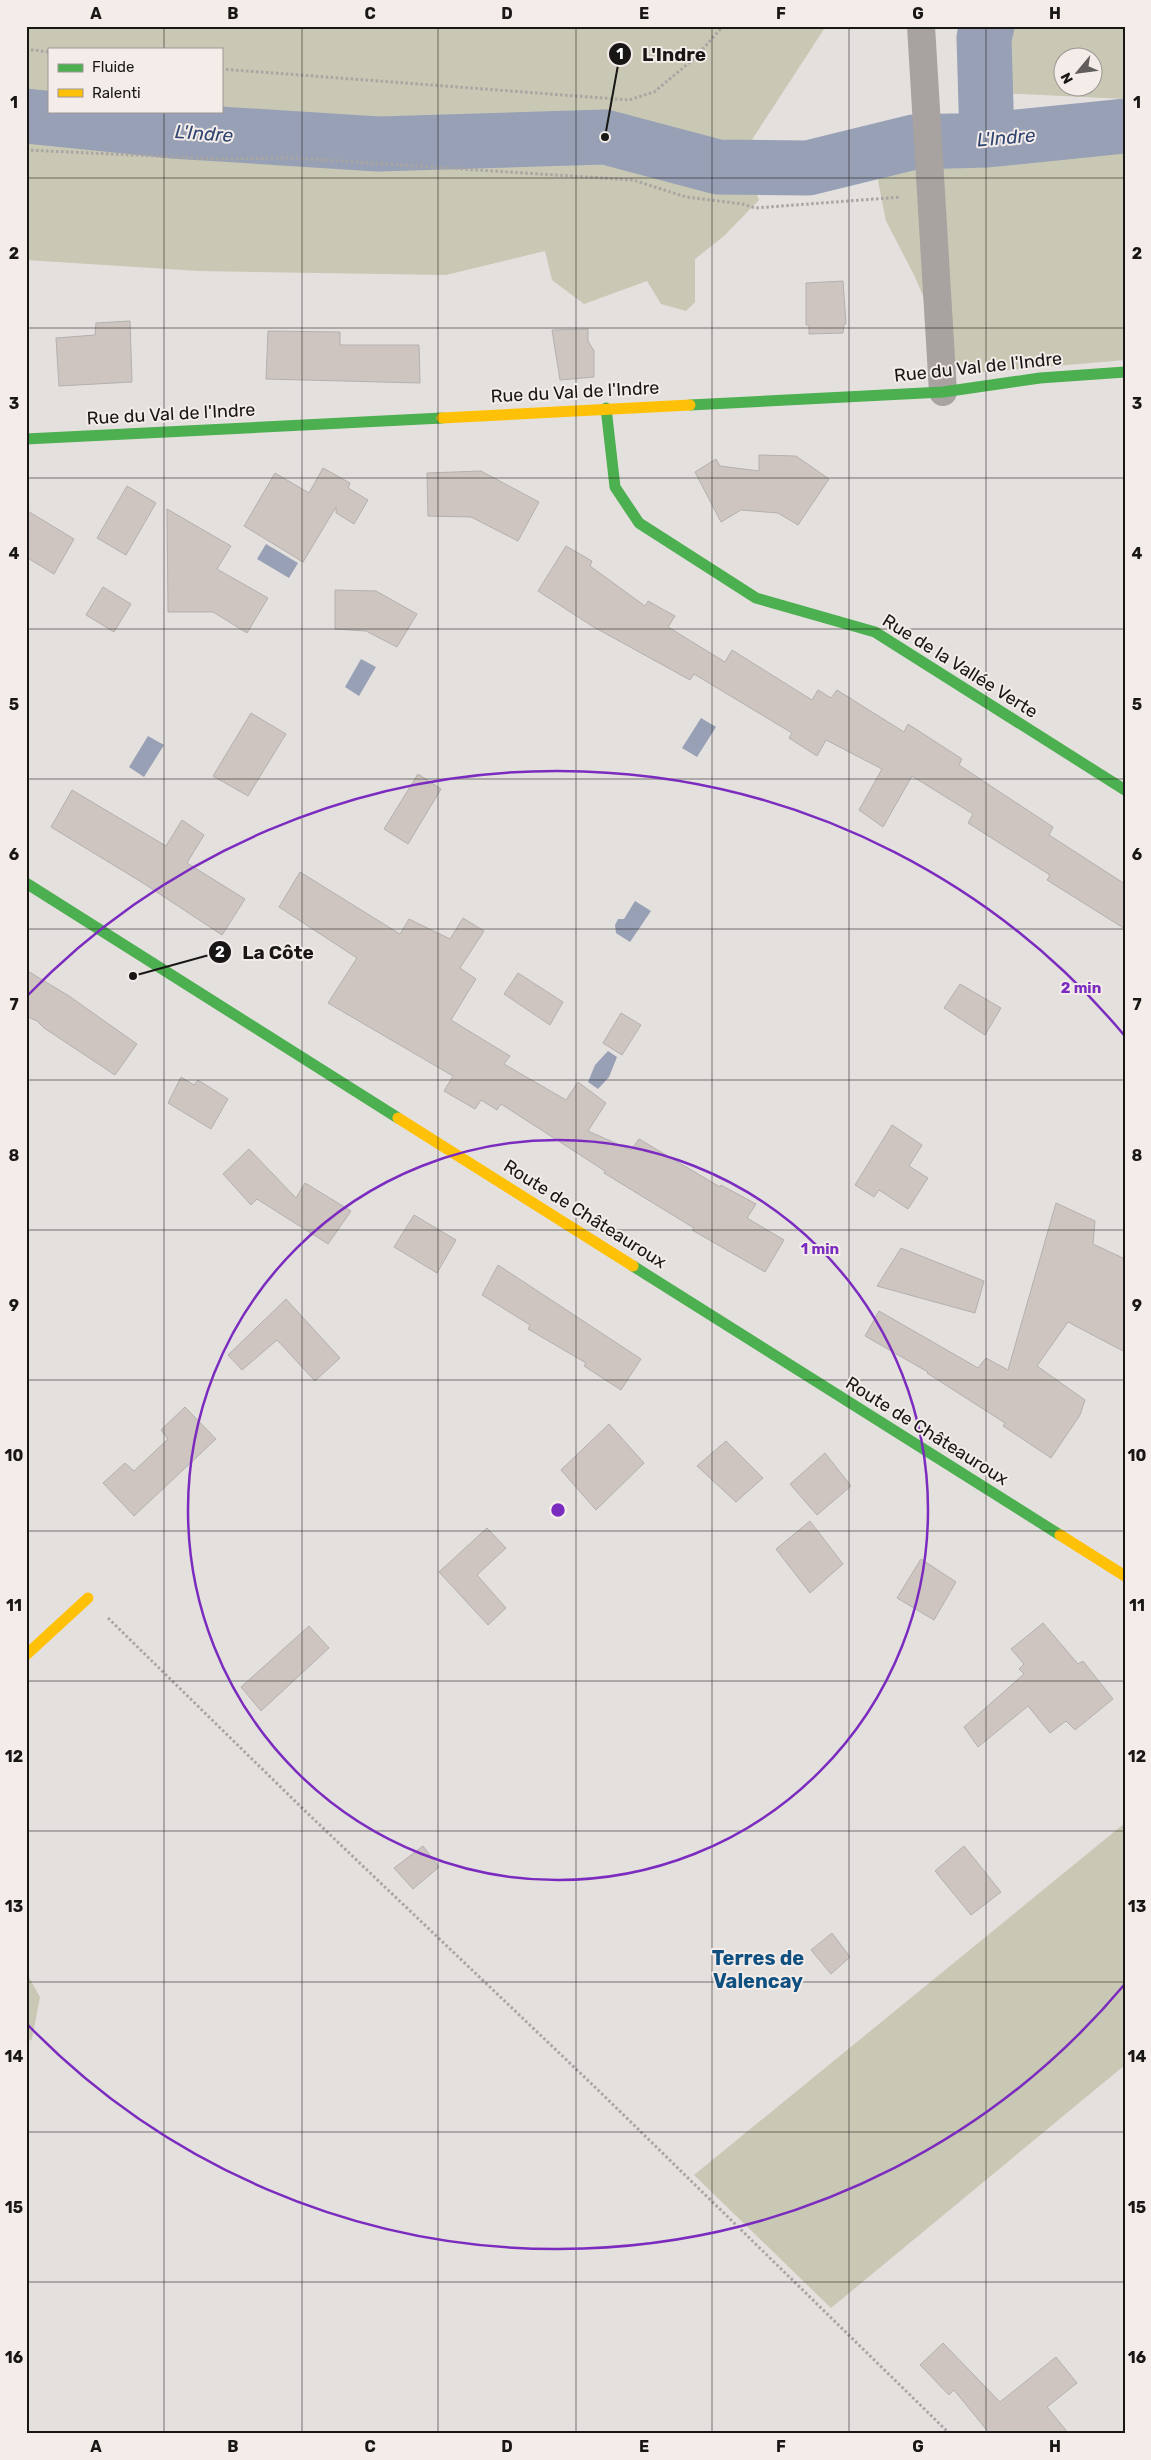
<svg xmlns="http://www.w3.org/2000/svg" width="1151" height="2460" font-family="Rubik,sans-serif">
<rect width="100%" height="100%" fill="#e4e0de"/>
<path fill="#c8c8b4" fill-rule="evenodd" d="M26,26H826L729,175L750,176L759,200L724,236L695,259V302L686,311L661,304L647,281L584,304L552,280L545,251L446,275L199,271L26,260ZM49,49H221V111H49Z
M1007,26H1125V99L998,93ZM1064,58H1094V88H1064Z
M1125,138V360L976,373L951,360L914,275L886,221L878,181L888,155L969,152L1079,140Z
M1125,1823V2065L831,2308L694,2175Z
M26,1972L40,1997L32,2039L26,2043Z"/>
<path fill="#97a0b5" d="M266,544L298,563L289,578L257,559Z
M361,659L376,667L359,696L345,687Z
M701,718L716,727L697,757L682,748Z
M148,736L164,745L144,777L129,767Z
M635,901L651,911L630,942L616,933L615,925L618,919H624Z
M608,1051L617,1057L609,1077L598,1089L588,1082L595,1065Z"/>
<g fill="none" stroke-linecap="round" stroke-linejoin="round">
<path stroke="#97a0b5" stroke-width="55" d="M987,26L984,38L987,140
M26,116L172,131L378,144L605,137L718,167L808,168L914,142L987,140L1125,126"/>
</g>
<path fill="#cec5c1" stroke="#b3b0af" d="M843,281L846,324H844L843,333L809,334V325H806V283Z
M130,321L132,382L59,386L56,338L95,335L96,323Z
M588,329V341L594,351V377L560,380L552,330Z
M268,331L340,332V345H419L420,383L266,379Z
M759,455L796,456L829,479L798,525L778,513L741,510L721,522L695,472L716,459L720,466L759,471Z
M323,468L350,483L348,488L368,500L354,524L336,513V507L303,562L244,526L275,473L309,493Z
M481,471L539,502L518,541L471,517L428,516L427,473Z
M127,486L156,503L126,555L97,538Z
M167,509L231,546L217,569L268,598L247,633L213,612H168Z
M26,510L74,539L54,574L26,557Z
M566,546L592,561L590,566L645,606L648,601L675,616L668,627L725,662L732,650L812,700L818,690L831,698L837,690L904,732L908,724L962,759L959,765L1053,827L1049,835L1125,884V929L1047,880L1050,875L968,823L973,814L912,776L883,827L859,810L882,769L826,740L817,756L789,738L792,733L694,674L690,680L592,626L538,591Z
M103,587L131,604L114,632L86,615Z
M335,590L376,591L417,614L397,647L366,631L335,629Z
M251,713L286,734L248,796L213,776Z
M418,774L441,789L408,844L384,829Z
M72,790L166,846L182,820L204,835L187,863L245,899L222,935L143,883L51,827Z
M300,872L400,934L409,919L450,939L463,918L484,931L460,968L476,979L451,1020L510,1056L504,1064L566,1100L578,1082L606,1103L588,1131L631,1150L639,1139L720,1187L721,1185L756,1204L747,1218L784,1240L765,1272L692,1230L694,1228L604,1173L605,1171L501,1104L497,1110L481,1100L475,1109L444,1091L453,1076L328,1003L357,958L279,907Z
M26,970L69,996L137,1044L115,1075L44,1028L37,1021L26,1016Z
M518,973L563,1002L550,1025L504,994Z
M960,984L1001,1008L985,1035L944,1008Z
M621,1013L641,1025L622,1055L603,1043Z
M181,1077L194,1085L198,1080L228,1099L211,1129L168,1103Z
M892,1125L922,1145L909,1166L928,1178L908,1209L879,1190L874,1197L855,1185Z
M249,1149L296,1198L305,1183L351,1211L328,1244L257,1199L251,1205L223,1174Z
M1056,1203L1095,1221L1093,1244L1125,1259V1352L1068,1322L1037,1366L1085,1400L1080,1415L1051,1458L1003,1426L1005,1423L927,1373L928,1372L865,1336L879,1311L978,1368L986,1358L1008,1370Z
M414,1215L456,1240L437,1273L394,1247Z
M901,1248L984,1281L975,1313L877,1286Z
M498,1265L641,1359L621,1390L584,1366L586,1363L528,1329L530,1325L482,1295Z
M286,1299L340,1358L315,1381L277,1340L242,1370L228,1355Z
M185,1407L216,1439L134,1516L103,1483L125,1463L134,1471L168,1439L161,1430Z
M609,1424L644,1463L596,1510L561,1470Z
M726,1441L763,1478L736,1502L697,1466Z
M825,1453L851,1486L817,1515L790,1484Z
M810,1521L843,1564L810,1593L776,1549Z
M487,1528L506,1548L477,1575L506,1608L488,1625L439,1572Z
M921,1559L956,1582L934,1620L897,1598Z
M1043,1623L1078,1664L1083,1661L1113,1699L1075,1730L1066,1721L1050,1733L1028,1706L978,1747L964,1727L1024,1674L1019,1669L1024,1664L1011,1649Z
M309,1626L329,1648L261,1711L241,1687Z
M423,1846L439,1867L413,1889L394,1868Z
M964,1846L1001,1892L971,1915L935,1871Z
M832,1933L850,1957L831,1974L811,1950Z
M943,2343L1000,2402L1056,2357L1077,2383L1047,2407L1069,2434H990L954,2390L949,2395L920,2365Z"/>
<g fill="none" stroke-linecap="round" stroke-linejoin="round">
<path stroke="#a9a5a3" stroke-width="3" stroke-dasharray="2.5 2.5" stroke-linecap="butt" d="M26,49L49,52
M221,69L629,100L654,92L695,58L723,26
M26,150L219,159L293,158L633,180L686,197L743,204L755,208L901,197
M108,1618L303,1809L597,2089L950,2434"/>
<path stroke="#a8a2a0" stroke-width="28" d="M921,26L943,392"/>
<path stroke="#4caf50" stroke-width="11" d="M690,405L943,392L1040,378L1125,372
M606,408L615,487L639,523L756,598L875,632L1125,790
M26,439L442,418
M26,883L398,1118
M633,1266L1060,1535"/>
<path stroke="#ffc107" stroke-width="11" d="M442,418L690,405
M398,1118L633,1266
M1060,1535L1125,1576
M26,1655L88,1598"/>
</g>
<path fill="none" stroke="#191716" stroke-width="1" stroke-opacity="0.55" d="M164,26V49M302,26V2434M438,26V2434M576,26V2434M712,26V2434M849,26V2434M986,26V2434M164,111V2434M26,178H1125M26,328H1125M26,478H1125M26,629H1125M26,779H1125M26,929H1125M26,1080H1125M26,1230H1125M26,1380H1125M26,1531H1125M26,1681H1125M26,1831H1125M26,1982H1125M26,2132H1125M26,2282H1125"/>
<g fill="none" stroke="#7b2cbf" stroke-width="2.5">
<circle cx="558" cy="1510" r="370"/>
<path d="M1124 1985A739 739 0 0 1 26 2023M26 997A739 739 0 0 1 1124 1035"/>
</g>
<g text-anchor="middle" stroke-width="4" stroke-linejoin="round" paint-order="stroke">
<g font-size="18" fill="#191716" stroke="#f3ece9">
<text transform="translate(978 367) rotate(-6)" y="6">Rue du Val de l'Indre</text>
<text transform="translate(575 392) rotate(-3)" y="6">Rue du Val de l'Indre</text>
<text transform="translate(171 414) rotate(-3)" y="6">Rue du Val de l'Indre</text>
<text transform="translate(960 666) rotate(32)" y="6">Rue de la Vallée Verte</text>
<text transform="translate(585 1214) rotate(32)" y="6">Route de Châteauroux</text>
<text transform="translate(927 1431) rotate(32)" y="6">Route de Châteauroux</text>
</g>
<g font-size="19" font-style="italic" fill="#2f4470" stroke="#f3ece9">
<text transform="translate(204 133) rotate(4)" y="7">L'Indre</text>
<text transform="translate(1006 137) rotate(-5)" y="7">L'Indre</text>
</g>
<g font-size="20" font-weight="bold" fill="#0f5080" stroke="#f3ece9">
<text x="758" y="1965">Terres de<tspan x="758" dy="23">Valencay</tspan></text>
</g>
</g>
<circle cx="558" cy="1510" r="8" fill="#7b2cbf" stroke="#f3ece9" stroke-width="2.5"/>
<g font-size="15" text-anchor="middle" font-weight="bold" fill="#7b2cbf" stroke="#f3ece9" stroke-width="4" stroke-linejoin="round" paint-order="stroke">
<text x="1081" y="993">2 min</text>
<text x="820" y="1254">1 min</text>
</g>
<path fill="none" stroke="#191716" stroke-width="2" d="M605 137L620 54M133 976L220 952"/>
<g fill="#191716" stroke="#f3ece9" stroke-width="2">
<circle cx="605" cy="137" r="5"/>
<circle cx="133" cy="976" r="5"/>
<circle cx="620" cy="54" r="12"/>
<circle cx="220" cy="952" r="12"/>
</g>
<g font-size="15" text-anchor="middle" font-weight="bold" fill="#fff">
<text x="620" y="59">1</text>
<text x="220" y="957">2</text>
</g>
<g font-size="19" text-anchor="middle" font-weight="bold" fill="#191716" stroke="#f3ece9" stroke-width="4" stroke-linejoin="round" paint-order="stroke">
<text x="674" y="61">L'Indre</text>
<text x="278" y="959">La Côte</text>
</g>
<rect width="1151" height="2460" fill="none" stroke="#f3ece9" stroke-width="55"/>
<rect x="48" y="48" width="175" height="65" fill="#f3ece9" stroke="#9c9795"/>
<rect x="58" y="64" width="25" height="8" fill="#4caf50" stroke="#9c9795"/>
<text x="92" y="72" font-size="15" fill="#191716">Fluide</text>
<rect x="58" y="89" width="25" height="8" fill="#ffc107" stroke="#9c9795"/>
<text x="92" y="98" font-size="15" fill="#191716">Ralenti</text>
<g transform="translate(1078 72) rotate(241)"><circle r="24" fill="#f3ece9" stroke="#9c9795"/>
<path d="M0-4L9 19L0 12L-9 19Z" fill="#605d5c"/>
<text y="-8" font-size="14" font-weight="bold" text-anchor="middle" fill="#191716">N</text>
</g>
<rect x="28" y="28" width="1096" height="2404" fill="none" stroke="#191716" stroke-width="2"/>
<g font-size="16" text-anchor="middle" font-weight="bold" fill="#191716">
<text x="96" y="19">A</text>
<text x="233" y="19">B</text>
<text x="370" y="19">C</text>
<text x="507" y="19">D</text>
<text x="644" y="19">E</text>
<text x="781" y="19">F</text>
<text x="918" y="19">G</text>
<text x="1055" y="19">H</text>
<text x="14" y="108">1</text>
<text x="1137" y="108">1</text>
<text x="14" y="259">2</text>
<text x="1137" y="259">2</text>
<text x="14" y="409">3</text>
<text x="1137" y="409">3</text>
<text x="14" y="559">4</text>
<text x="1137" y="559">4</text>
<text x="14" y="710">5</text>
<text x="1137" y="710">5</text>
<text x="14" y="860">6</text>
<text x="1137" y="860">6</text>
<text x="14" y="1010">7</text>
<text x="1137" y="1010">7</text>
<text x="14" y="1161">8</text>
<text x="1137" y="1161">8</text>
<text x="14" y="1311">9</text>
<text x="1137" y="1311">9</text>
<text x="14" y="1461">10</text>
<text x="1137" y="1461">10</text>
<text x="14" y="1611">11</text>
<text x="1137" y="1611">11</text>
<text x="14" y="1762">12</text>
<text x="1137" y="1762">12</text>
<text x="14" y="1912">13</text>
<text x="1137" y="1912">13</text>
<text x="14" y="2062">14</text>
<text x="1137" y="2062">14</text>
<text x="14" y="2213">15</text>
<text x="1137" y="2213">15</text>
<text x="14" y="2363">16</text>
<text x="1137" y="2363">16</text>
<text x="96" y="2452">A</text>
<text x="233" y="2452">B</text>
<text x="370" y="2452">C</text>
<text x="507" y="2452">D</text>
<text x="644" y="2452">E</text>
<text x="781" y="2452">F</text>
<text x="918" y="2452">G</text>
<text x="1055" y="2452">H</text>
</g>
</svg>
